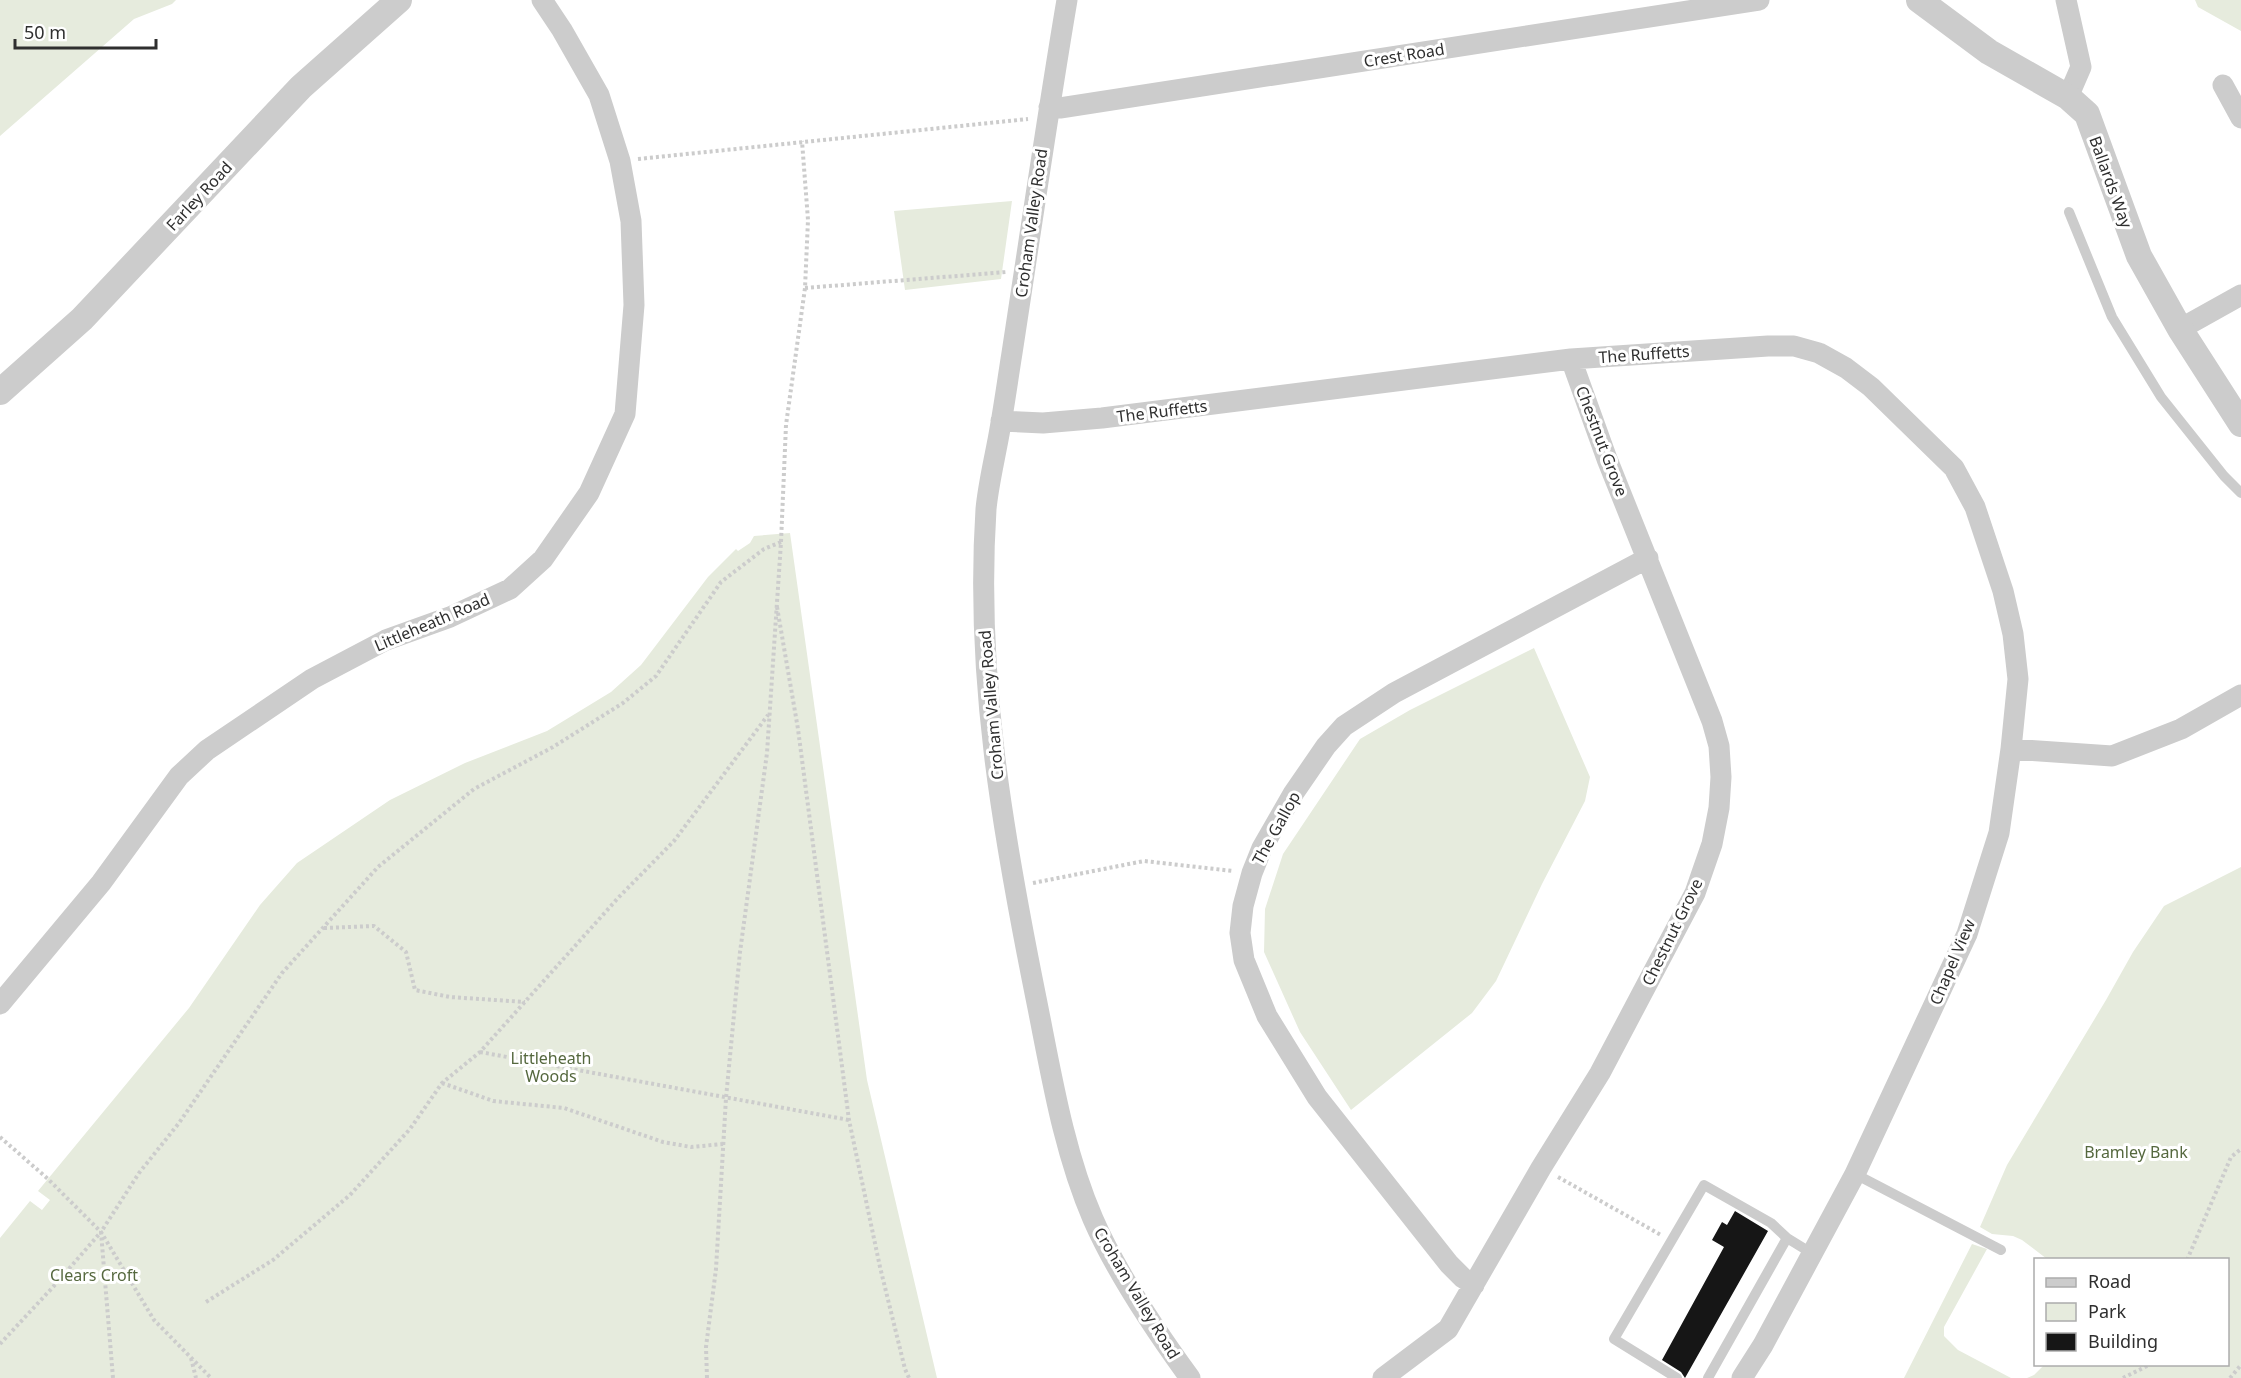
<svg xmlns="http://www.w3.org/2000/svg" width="2241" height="1378" font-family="'Noto Sans',sans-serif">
<rect width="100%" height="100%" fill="#fff"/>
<path fill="#e6ebdd" d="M0,0H176L172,4L134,19L0,136Z
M2195,0H2241V31L2198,7Z
M1012,201L1001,279L905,290L894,211Z
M790,533L867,1080L937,1378H0V1238L30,1201L42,1210L50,1200L38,1191L189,1008L260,905L297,863L390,800L465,763L547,731L611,692L641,665L708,577L736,549L738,551L750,543L754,536Z
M1534,648L1590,777L1585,801L1542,884L1496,981L1472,1013L1351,1110L1300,1032L1264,952L1265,909L1283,854L1360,739L1410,710Z
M2241,867V1378H2027L2034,1375L2044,1365L2228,1364V1260L2047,1259L2022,1240L2013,1236L1992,1234L1980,1227L2007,1165L2106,1000L2133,952L2164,906Z
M1972,1244L1987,1249L1944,1327V1336L1958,1350L2011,1378H1904Z"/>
<path fill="#161616" d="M1735,1211L1768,1231L1685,1378L1681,1372L1662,1360L1724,1247L1712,1240L1722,1222L1727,1225Z"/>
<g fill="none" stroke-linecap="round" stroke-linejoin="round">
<path stroke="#ccc" stroke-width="4" stroke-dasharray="3 3" stroke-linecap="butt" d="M638,159L1028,119
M805,288L1007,272
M777,607L798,729L849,1120L880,1267L905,1369L909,1378
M1033,883L1144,861L1233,871
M324,928L374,926L406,952L415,990L450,997L525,1002
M480,1052L849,1120
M442,1083L493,1101L564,1108L663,1142L691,1147L723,1144
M0,1137L48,1179L101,1232L154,1320L211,1378
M1558,1177L1661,1235
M2187,1260L2231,1157L2241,1149
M206,1302L273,1260L350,1195L410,1129L442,1083L480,1052L618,898L674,841L768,715
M0,1344L53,1287L101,1232
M191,1358L196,1378
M113,1378L101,1232L139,1173L179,1123L282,973L378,867L474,789L553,747L623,703L656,676L721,582L764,549L781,542
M707,1378L706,1347L716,1269L726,1098L740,952L767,753L781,542L786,425L805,288L808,220L802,141
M2123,1378L2151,1364
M2230,1378L2241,1365"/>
<path stroke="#ccc" stroke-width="10" d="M2069,212L2112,317L2161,397L2224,476L2241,493
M1855,1174L2001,1250
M1677,1378L1614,1339L1704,1185L1771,1223L1787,1238
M1708,1378L1787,1238L1813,1254"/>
<path stroke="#ccc" stroke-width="21" d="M1067,0C1047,118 1030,236 1012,353C1007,384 1003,415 997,445C993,466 988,488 986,509C975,677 1003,834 1036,998C1051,1072 1063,1150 1093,1219C1117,1274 1155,1330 1190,1378
M2066,0L2081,67L2068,97
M2223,85L2241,118
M1049,107L1060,108L1759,0
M2180,329L2241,295
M1001,421L1043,423L1102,418L1571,359L1768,346H1794L1819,353L1846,368L1871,387L1954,468L1975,507L2003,591L2013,634L2018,679L2011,749
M0,1004L101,883L179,776L207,750L312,679L386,640L450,617L510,589L543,559L589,493L625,414L634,305L631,221L620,161L599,95L562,30L542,0
M1474,1285L1463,1278L1449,1264L1317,1097L1267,1016L1244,960L1240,933L1243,906L1252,873L1262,848L1293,794L1326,746L1344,726L1394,693L1648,558
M1383,1378L1448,1329L1541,1168L1600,1073L1695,893L1712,844L1719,808L1721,777L1719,746L1712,721L1607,459L1571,359
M1742,1378L1763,1345L1855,1174L1967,934L1999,833L2011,749L2112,756L2181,729L2241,695"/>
<path stroke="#ccc" stroke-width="26" d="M1919,0L1989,52L2068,97L2087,114L2139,256L2180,329L2241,424
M0,392L82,319L301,87L399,0"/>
</g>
<g text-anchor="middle" stroke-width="6" stroke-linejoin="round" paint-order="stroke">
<g font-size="16" fill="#2f2f2f" stroke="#fff">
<text transform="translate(1404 55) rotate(-9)" y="6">Crest Road</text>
<text transform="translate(2111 182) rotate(70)" y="6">Ballards Way</text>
<text transform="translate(199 196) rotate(-47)" y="6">Farley Road</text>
<text transform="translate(1031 223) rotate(-82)" y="6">Croham Valley Road</text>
<text transform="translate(1644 354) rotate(-4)" y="6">The Ruffetts</text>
<text transform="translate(1162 411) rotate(-7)" y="6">The Ruffetts</text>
<text transform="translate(1602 441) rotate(69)" y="6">Chestnut Grove</text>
<text transform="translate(432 622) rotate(-23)" y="6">Littleheath Road</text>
<text transform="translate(991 705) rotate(-95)" y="6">Croham Valley Road</text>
<text transform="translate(1276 828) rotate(-61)" y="6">The Gallop</text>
<text transform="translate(1672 932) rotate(-64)" y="6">Chestnut Grove</text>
<text transform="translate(1952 962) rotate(-67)" y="6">Chapel View</text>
<text transform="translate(1137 1293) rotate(59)" y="6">Croham Valley Road</text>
</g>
<g font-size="16" fill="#55683e" stroke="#fff">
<text x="551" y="1064">Littleheath<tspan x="551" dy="18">Woods</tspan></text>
<text x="2136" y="1158">Bramley Bank</text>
<text x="94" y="1281">Clears Croft</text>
</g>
</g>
<rect x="2034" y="1258" width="195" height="108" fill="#ffffff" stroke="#acacac" stroke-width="1.5"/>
<rect x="2046" y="1278" width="30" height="9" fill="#cccccc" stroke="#acacac" stroke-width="1.5"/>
<text x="2088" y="1288" font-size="18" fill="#2f2f2f">Road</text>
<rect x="2046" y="1303" width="30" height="18" fill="#e6ebdd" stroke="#acacac" stroke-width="1.5"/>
<text x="2088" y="1318" font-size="18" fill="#2f2f2f">Park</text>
<rect x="2046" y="1333" width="30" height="18" fill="#161616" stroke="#acacac" stroke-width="1.5"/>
<text x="2088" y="1348" font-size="18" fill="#2f2f2f">Building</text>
<path d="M15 39v9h141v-9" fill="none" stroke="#2f2f2f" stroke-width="3"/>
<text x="24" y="39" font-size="18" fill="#2f2f2f" stroke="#ffffff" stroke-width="4.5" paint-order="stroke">50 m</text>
</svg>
